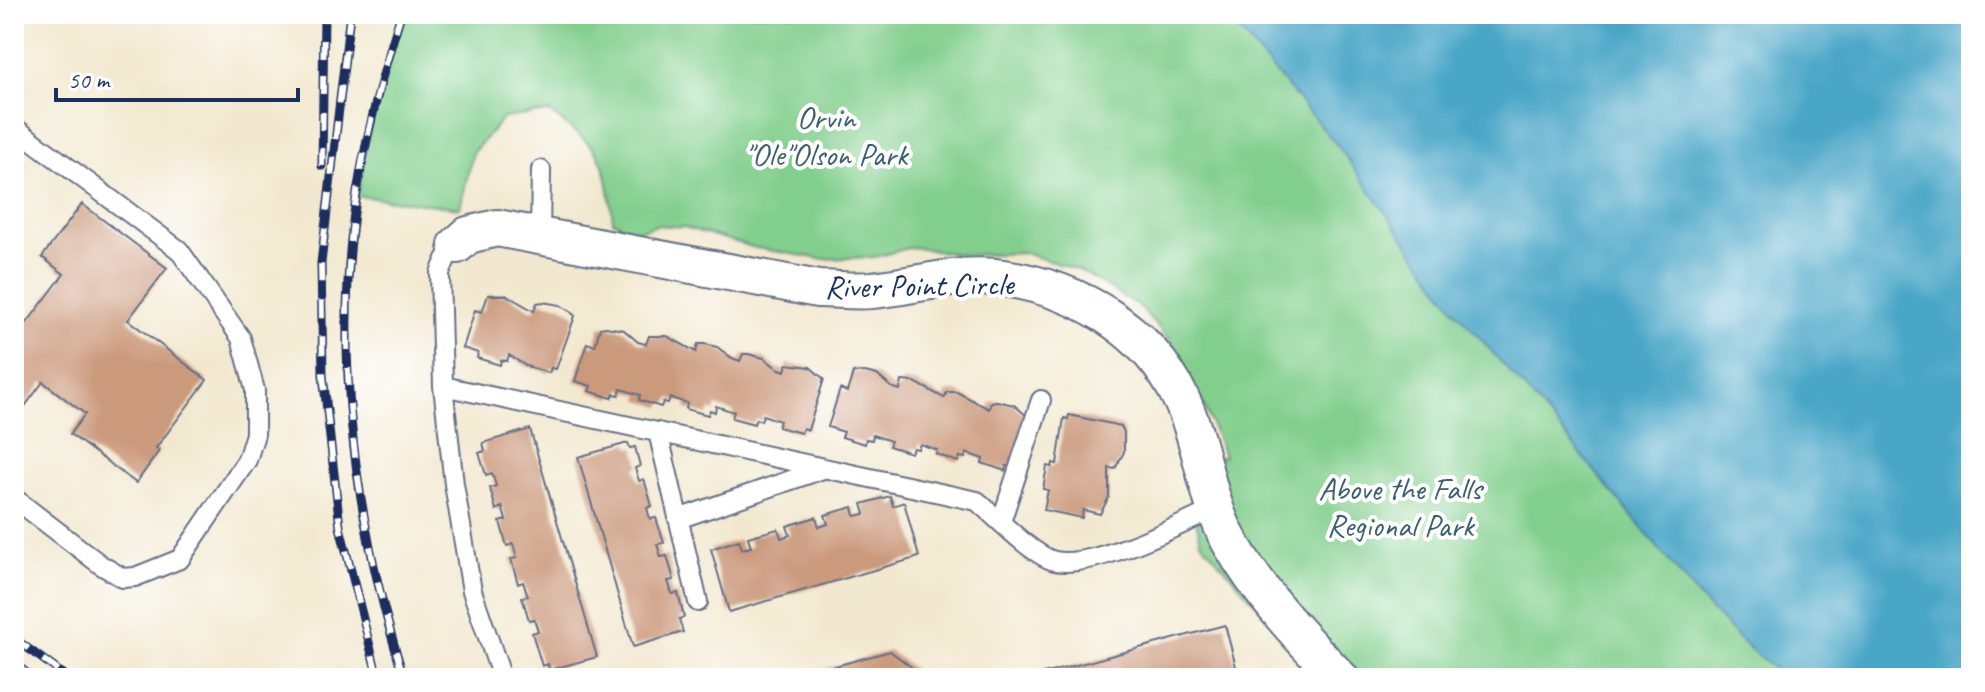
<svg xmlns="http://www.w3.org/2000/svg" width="1985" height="692" font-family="Caveat,sans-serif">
<rect width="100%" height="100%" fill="#fff"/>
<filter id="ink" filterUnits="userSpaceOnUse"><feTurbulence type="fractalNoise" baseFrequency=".0125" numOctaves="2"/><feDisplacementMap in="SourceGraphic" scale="16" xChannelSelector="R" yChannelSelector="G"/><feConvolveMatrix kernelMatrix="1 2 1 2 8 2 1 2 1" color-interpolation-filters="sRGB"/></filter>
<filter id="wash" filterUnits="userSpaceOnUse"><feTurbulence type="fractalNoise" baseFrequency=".006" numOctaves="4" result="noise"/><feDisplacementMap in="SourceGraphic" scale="32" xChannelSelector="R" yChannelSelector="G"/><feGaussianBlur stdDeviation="1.8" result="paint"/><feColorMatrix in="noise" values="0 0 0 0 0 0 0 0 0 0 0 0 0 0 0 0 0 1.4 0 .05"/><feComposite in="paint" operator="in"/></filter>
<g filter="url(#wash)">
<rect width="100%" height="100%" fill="#f2e8cf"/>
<path fill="#82cf8d" stroke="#4e7f76" stroke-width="2" d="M401,14H1225L1339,147L1456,311L1556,424L1702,601L1740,640L1785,678H1320L1201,541L1184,470L1224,456L1207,412L1171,341L1140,307L1081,271L1024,253L966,255L912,247L875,257L822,259L756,248L684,227L657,225L633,232L613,221C605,152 604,153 549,112L503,118L473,152L460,208L357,196L372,120Z"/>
<path fill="#48a6c7" stroke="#326a92" stroke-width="2" d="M1225,14H1971V678H1785L1740,640L1702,601L1556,424L1456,311L1339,147Z"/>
<g id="blocks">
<path fill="#cb997c" d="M82,204L167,268L128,320L207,380L156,448L159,451L136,483L70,434L85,414L43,382L14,421V340L64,274L42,257Z
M488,295H506L534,311L537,303L543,302L560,305L571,312L575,316L556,369L551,368L549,373L526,366L509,355L507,361L501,360L500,365L477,358L478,353L463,348L475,310L482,312Z
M606,327L624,330L638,342L646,344L649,336H667L696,352L698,344H705L717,347L732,358L740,361L743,354H748L764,358L777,368L785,371L787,364L810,367L824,379L808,430L803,428L801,433L778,427L780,421L763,415L761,421L756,419L754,424L732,418L734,412L716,406L715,412L710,410L708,415L686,409L687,403L670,398L668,403L663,402L661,407L639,400L640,395L621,389L619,395L614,394L612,398L589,391L591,386L575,381L587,343L595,346L600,328Z
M865,372L877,375L891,387L900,390L902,381L915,382L944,398L947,392H957L989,409L991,402L997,401L1014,405L1027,416L1011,467L1006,466L1005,471L982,463L983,459L966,453L965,458L960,457L958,462L936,454L937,450L920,444L918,449L913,448L911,453L889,446L891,441L873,435L872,440L866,439L865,444L842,437L844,432L828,427L840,389L847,392L853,373Z
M1069,415L1121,426L1124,432V452L1115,469L1109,468V497L1100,514L1083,510L1082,518L1044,510L1048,490L1043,489L1047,466L1052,467L1053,463L1057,464L1064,418L1068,419Z
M530,429L597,657L549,670L548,664L542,666L532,633L538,631L534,619L529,620L522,597L528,596L523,582L518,584L511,559L517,558L513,544L507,546L500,522L506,520L502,507L496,510L490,488L496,486L492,473L486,475L479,453L485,451L483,443Z
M628,443L630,448L635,447L640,466L635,468L639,481L644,479L652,506L647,508L650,519L656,518L664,543L657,544L661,557L667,556L674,580L668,581L672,594L678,593L684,617L679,619L683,632L633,647L578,457Z
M890,496L893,506L904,502L919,557L729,612L711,549L739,540L742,549L751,547L748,537L778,529L781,538L790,535L787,526L816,517L819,527L828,524L825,515L853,507L855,516L865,514L862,504Z
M1225,625L1239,678H1032V677Z
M890,651L926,678H796L795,677Z"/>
</g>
</g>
<g filter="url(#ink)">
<use href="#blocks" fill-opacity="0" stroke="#667086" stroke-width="2"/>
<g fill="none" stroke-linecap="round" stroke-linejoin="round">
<defs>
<path id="lane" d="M14,127L179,250L241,338L255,390V434L247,460L180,559L135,577L123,578L101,565L14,498
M540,236L541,170
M457,245L446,259L440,273L443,386L454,484L472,591L498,666
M443,386L977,501C995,516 1033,556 1055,561C1093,569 1180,525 1217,508
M658,432L698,602
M678,519L823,469
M1001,522L1041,400"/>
<path id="street" d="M457,245L468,235L497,228L818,289C836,289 855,292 872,290C916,286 960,271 1004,278C1078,289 1148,329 1181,399C1203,444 1205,498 1230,542C1259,593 1299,636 1340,678"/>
</defs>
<use href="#lane" stroke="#667086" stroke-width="22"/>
<use href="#street" stroke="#667086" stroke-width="40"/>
<use href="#lane" stroke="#fff" stroke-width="18"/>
<use href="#street" stroke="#fff" stroke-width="36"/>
<defs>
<path id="rail" d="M350,14L321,263L323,375L340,527L378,678
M401,14C378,87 358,163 351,240C337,387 360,537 404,678
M322,166L324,14
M14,638L68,678
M14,663L33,678"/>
</defs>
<use href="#rail" stroke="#1b2f5e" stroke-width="9"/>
<use href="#rail" stroke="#fff" stroke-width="6" stroke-dasharray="18" stroke-linecap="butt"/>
</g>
</g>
<g text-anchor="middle" stroke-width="8" stroke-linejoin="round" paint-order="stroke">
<g font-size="32" fill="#3a5f6c" stroke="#fff">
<text x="826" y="128">Orvin<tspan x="826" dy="37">"Ole"Olson Park</tspan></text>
<text x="1400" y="499">Above the Falls<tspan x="1400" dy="37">Regional Park</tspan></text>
</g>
<g font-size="32" fill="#1b2f5e" stroke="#fff">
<text transform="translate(919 285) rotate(-1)" y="11">River Point Circle</text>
</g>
</g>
<rect width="1985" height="692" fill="none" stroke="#fff" stroke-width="48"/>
<path d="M56 88v12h242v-12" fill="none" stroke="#1b2f5e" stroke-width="4"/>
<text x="68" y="88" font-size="24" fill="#1b2f5e" stroke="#ffffff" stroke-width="6" paint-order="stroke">50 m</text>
</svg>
